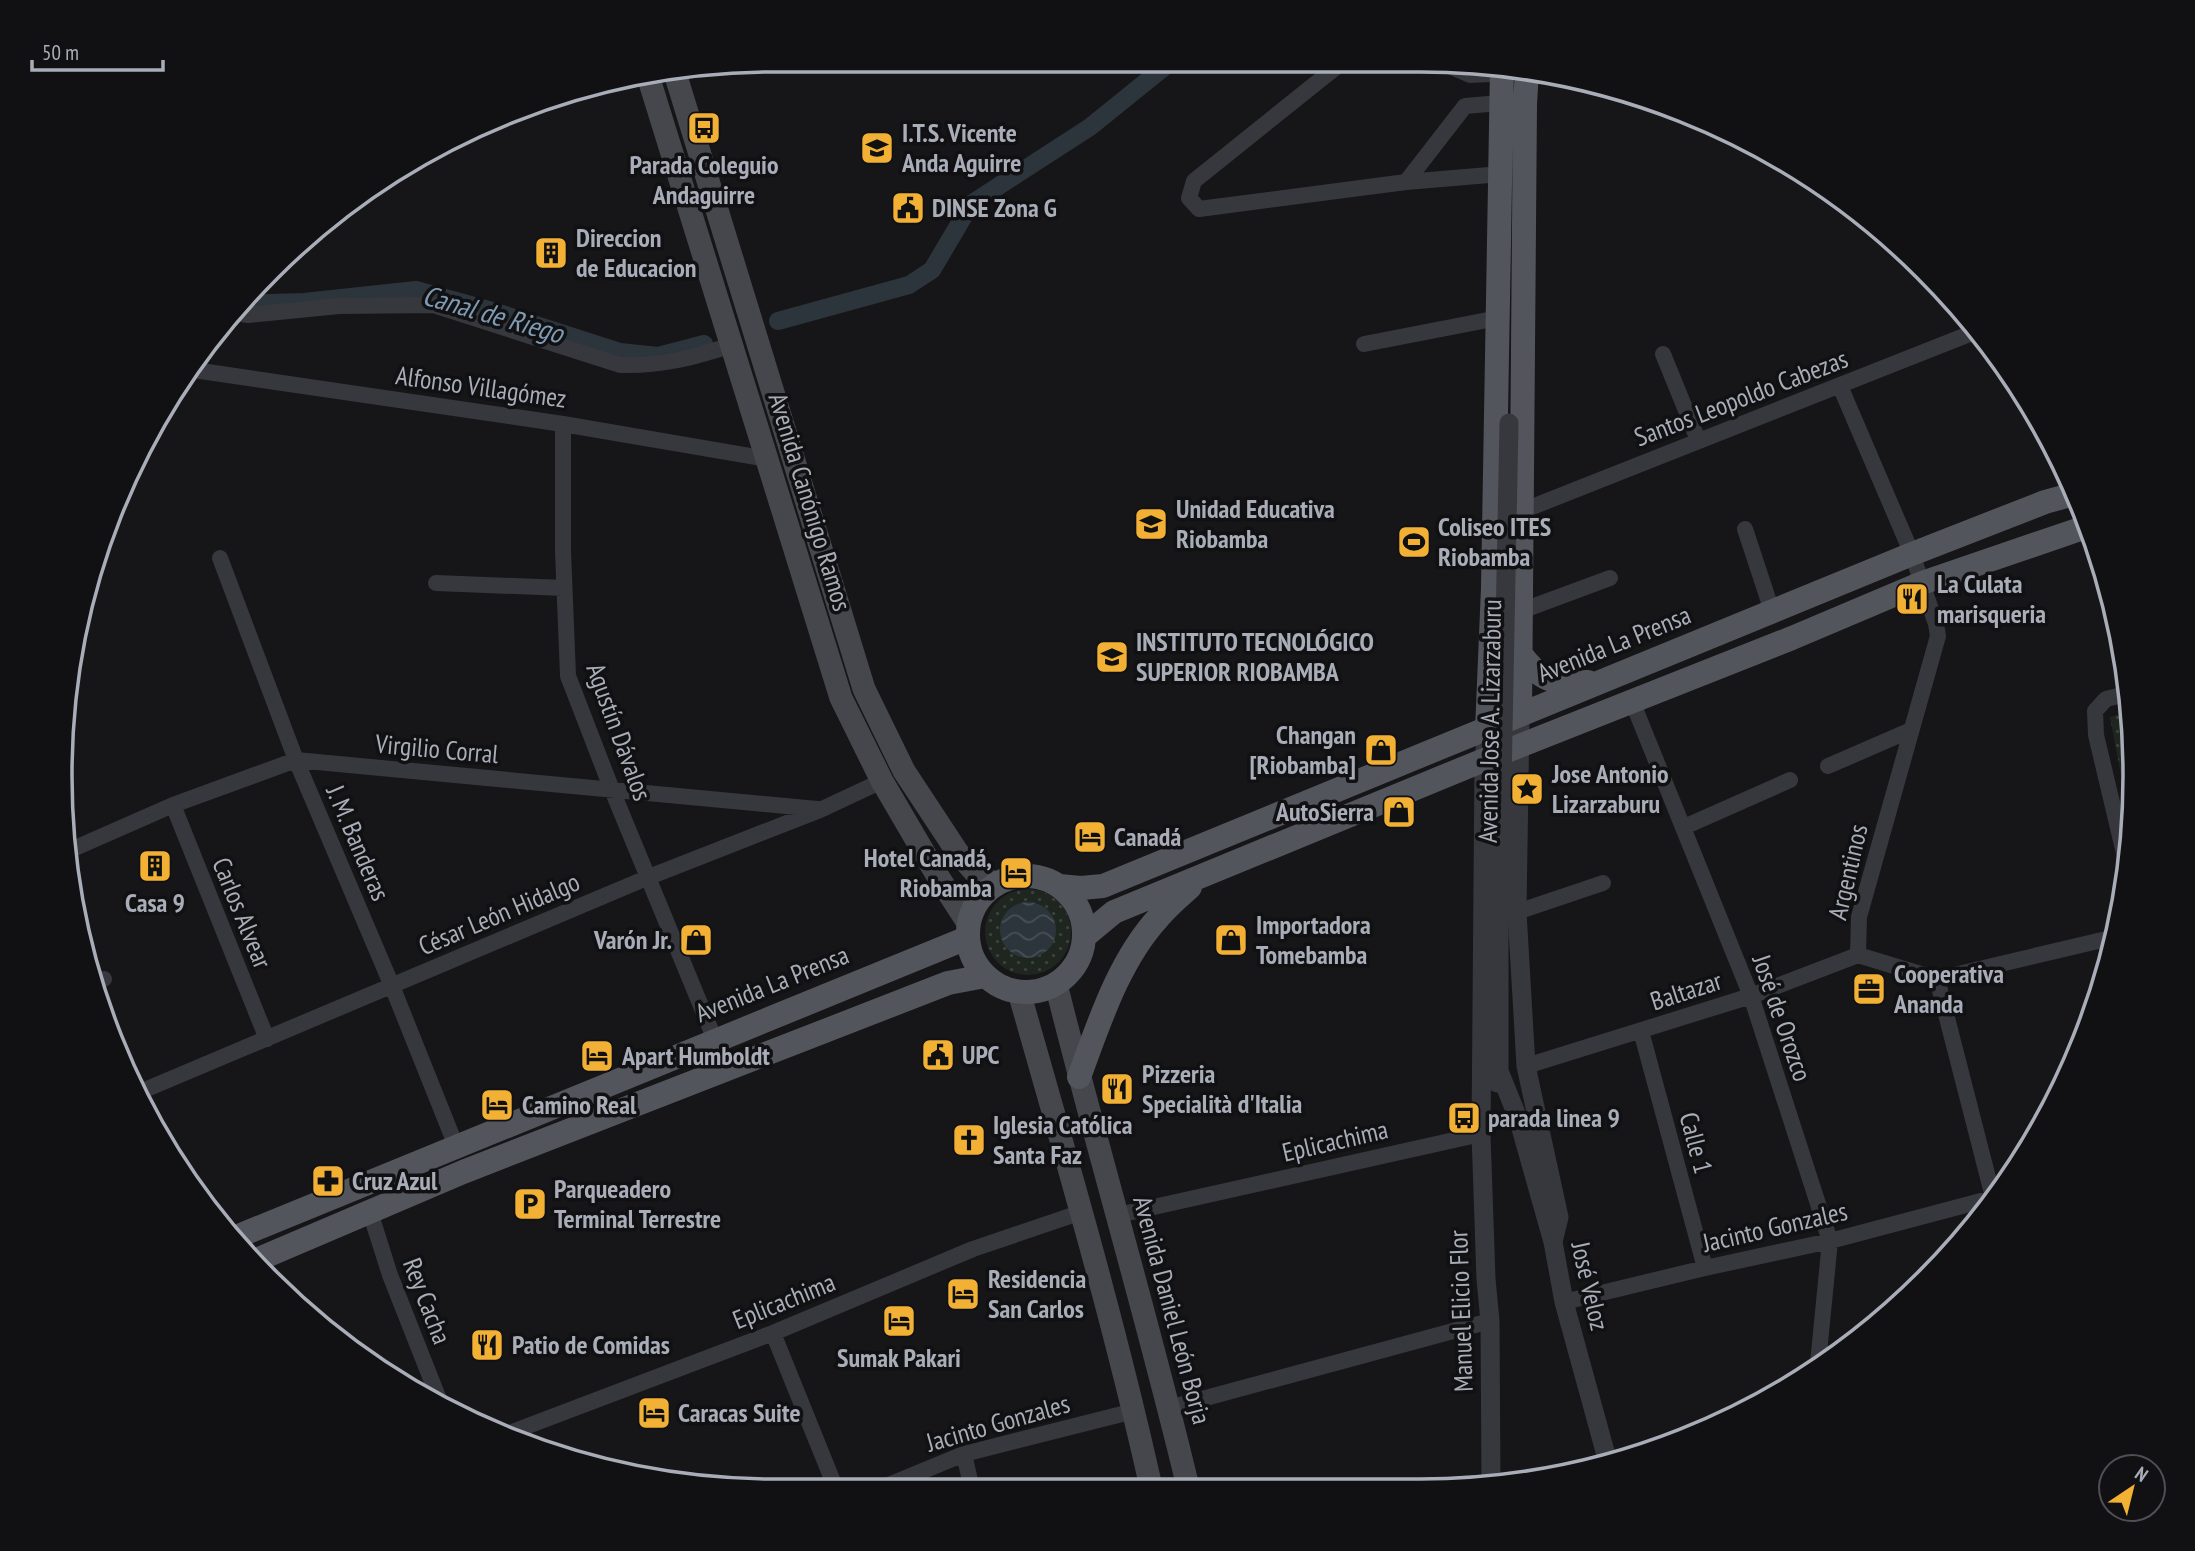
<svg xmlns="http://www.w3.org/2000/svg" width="2195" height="1551" font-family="'PT Sans Narrow',sans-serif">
<defs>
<pattern id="park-dots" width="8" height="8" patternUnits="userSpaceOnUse" patternTransform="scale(1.75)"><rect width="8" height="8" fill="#1e261f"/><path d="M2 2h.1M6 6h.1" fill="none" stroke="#3c433d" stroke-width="1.8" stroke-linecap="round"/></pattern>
<pattern id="water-waves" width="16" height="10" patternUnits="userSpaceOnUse" patternTransform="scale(1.75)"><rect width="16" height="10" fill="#2c353c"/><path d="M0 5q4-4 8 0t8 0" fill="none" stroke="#485056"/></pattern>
</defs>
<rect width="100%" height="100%" fill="#161618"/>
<path fill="url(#park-dots)" d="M2130,712L2134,822L2132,833L2110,717Z
M985 932a43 43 0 1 1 86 0a43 43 0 1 1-86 0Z"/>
<path fill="url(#water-waves)" d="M1000 930a28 28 0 1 1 56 0a28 28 0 1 1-56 0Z"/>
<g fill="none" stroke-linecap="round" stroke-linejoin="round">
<path stroke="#2c353c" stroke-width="18" d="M237,304L304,302L416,290L496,312L620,352L658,356L704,344
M778,321L909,285L932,270L971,204L1090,127L1173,60"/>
<path stroke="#37383d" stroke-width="16" d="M1345,60L1194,181L1189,198L1199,209L1406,182L1501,174
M1438,61L1470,75L1509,73
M1406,182L1465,106L1500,103
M231,312L248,315L339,306L433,305L620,365C663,366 691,358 732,345
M1364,344L1498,318
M1663,354L1698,440
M187,369L563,424L767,459
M1840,386L1912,554L1936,624L1938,636L1859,917L1858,955
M563,424V551L568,676L612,790L715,1040
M1522,511L1977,331
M1745,529L1772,611
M220,558L296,760L392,986L456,1146
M436,583L564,588
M1521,611L1610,578
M1632,701L1751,996L1830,1241L1818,1363
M1828,766L1911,730
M173,805L267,1039
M1684,827L1790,780
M66,852L173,805L296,760L817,809
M2127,866L2096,735L2095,711L2106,699L2130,693
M1517,912L1603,883
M1858,955L1937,979
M1937,979L1994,1201
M1937,979L2115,937
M92,983L104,979
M1641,1031L1705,1268
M1526,1066L1751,996L1858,955
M135,1094L649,877L820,810L882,781
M370,1212L390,1275L442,1407
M1118,1215L1481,1134
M1564,1302L1705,1268L1830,1241L1996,1197
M773,1333L836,1489
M1169,1408L1490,1321
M504,1435L773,1333L973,1249L1082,1212
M964,1454L972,1489
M879,1489L964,1454L1134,1411"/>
<path stroke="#37383d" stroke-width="19" d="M1520,715L1517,912L1526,1066L1559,1217L1553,1242
M1487,730L1484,760L1481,1134L1486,1279L1490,1321L1491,1485
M1499,1071L1518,1118L1553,1242L1564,1302L1609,1466
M1497,1083L1499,1071V935"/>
<path stroke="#45474d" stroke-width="23" d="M675,73L864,689L904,771L958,853L975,872L995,884
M648,76L841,698L882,781L937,875L968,923
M1056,984C1098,1153 1148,1319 1188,1487
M1019,992C1066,1157 1114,1321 1151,1487"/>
<path stroke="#53555c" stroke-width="24" d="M1520,653C1541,682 1554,684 1588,682
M1520,715L1525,104L1527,70
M1487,730L1493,588L1502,68
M968 934a58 58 0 1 1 116 0a58 58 0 1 1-116 0Z
M1059,886L1081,888L1103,886L1912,554L2045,502L2074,494
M1085,936L1114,912L1484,760L1792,638L1922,583L2089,526
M1079,1077C1099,1023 1119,960 1159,917C1168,906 1179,897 1190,887
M231,1239L967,938
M252,1262L463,1172L948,983L985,976"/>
<path stroke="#37383d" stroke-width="19" d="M1499,935L1509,423"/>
</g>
<defs>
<symbol id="bus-square" viewBox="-11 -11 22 22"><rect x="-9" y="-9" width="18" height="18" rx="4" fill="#f2b134" stroke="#111113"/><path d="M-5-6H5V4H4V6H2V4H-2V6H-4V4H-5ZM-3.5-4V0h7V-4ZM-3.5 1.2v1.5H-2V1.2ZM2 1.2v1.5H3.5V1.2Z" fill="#111"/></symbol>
<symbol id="school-square" viewBox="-11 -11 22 22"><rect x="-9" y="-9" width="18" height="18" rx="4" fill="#f2b134" stroke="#111113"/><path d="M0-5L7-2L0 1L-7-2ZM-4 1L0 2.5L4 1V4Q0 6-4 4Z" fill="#111"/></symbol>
<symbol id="civic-square" viewBox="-11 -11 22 22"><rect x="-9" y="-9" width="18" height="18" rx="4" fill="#f2b134" stroke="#111113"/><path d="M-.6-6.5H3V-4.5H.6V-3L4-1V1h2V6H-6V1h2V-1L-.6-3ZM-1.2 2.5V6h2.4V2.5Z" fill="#111"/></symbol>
<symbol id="building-square" viewBox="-11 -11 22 22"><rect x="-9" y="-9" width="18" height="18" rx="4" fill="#f2b134" stroke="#111113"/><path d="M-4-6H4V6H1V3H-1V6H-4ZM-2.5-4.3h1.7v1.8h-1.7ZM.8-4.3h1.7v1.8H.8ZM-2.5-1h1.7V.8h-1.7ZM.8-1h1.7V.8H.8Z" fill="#111"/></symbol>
<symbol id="stadium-square" viewBox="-11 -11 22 22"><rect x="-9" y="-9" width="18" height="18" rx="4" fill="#f2b134" stroke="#111113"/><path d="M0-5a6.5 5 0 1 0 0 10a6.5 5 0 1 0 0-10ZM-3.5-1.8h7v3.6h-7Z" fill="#111"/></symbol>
<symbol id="restaurant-square" viewBox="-11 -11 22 22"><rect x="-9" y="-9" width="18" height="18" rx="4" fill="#f2b134" stroke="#111113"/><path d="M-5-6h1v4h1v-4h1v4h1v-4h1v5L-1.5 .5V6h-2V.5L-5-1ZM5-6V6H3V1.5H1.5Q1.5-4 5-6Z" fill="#111"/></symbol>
<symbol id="shop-square" viewBox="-11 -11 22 22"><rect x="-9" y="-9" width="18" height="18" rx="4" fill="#f2b134" stroke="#111113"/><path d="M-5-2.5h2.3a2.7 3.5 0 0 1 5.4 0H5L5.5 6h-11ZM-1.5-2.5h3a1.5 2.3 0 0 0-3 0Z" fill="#111"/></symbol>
<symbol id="sight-square" viewBox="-11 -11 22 22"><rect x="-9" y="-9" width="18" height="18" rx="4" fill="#f2b134" stroke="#111113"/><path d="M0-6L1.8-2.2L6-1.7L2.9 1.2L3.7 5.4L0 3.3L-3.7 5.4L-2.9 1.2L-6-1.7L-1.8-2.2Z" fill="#111"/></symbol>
<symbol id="hotel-square" viewBox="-11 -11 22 22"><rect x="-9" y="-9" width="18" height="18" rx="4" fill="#f2b134" stroke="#111113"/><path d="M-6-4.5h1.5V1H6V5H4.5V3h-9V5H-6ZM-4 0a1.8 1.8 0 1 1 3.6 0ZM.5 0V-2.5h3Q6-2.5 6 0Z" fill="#111"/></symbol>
<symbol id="office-square" viewBox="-11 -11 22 22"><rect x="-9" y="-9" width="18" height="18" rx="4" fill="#f2b134" stroke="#111113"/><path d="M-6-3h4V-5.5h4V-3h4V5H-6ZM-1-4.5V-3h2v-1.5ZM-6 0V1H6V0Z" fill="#111"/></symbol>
<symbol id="church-square" viewBox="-11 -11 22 22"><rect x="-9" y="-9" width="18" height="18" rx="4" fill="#f2b134" stroke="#111113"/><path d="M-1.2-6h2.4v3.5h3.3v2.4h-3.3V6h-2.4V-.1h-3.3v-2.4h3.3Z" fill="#111"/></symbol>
<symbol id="pharmacy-square" viewBox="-11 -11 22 22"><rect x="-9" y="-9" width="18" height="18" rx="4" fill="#f2b134" stroke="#111113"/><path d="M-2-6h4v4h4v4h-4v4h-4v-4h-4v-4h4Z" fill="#111"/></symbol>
<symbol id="parking-square" viewBox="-11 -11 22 22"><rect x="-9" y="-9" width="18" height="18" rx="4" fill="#f2b134" stroke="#111113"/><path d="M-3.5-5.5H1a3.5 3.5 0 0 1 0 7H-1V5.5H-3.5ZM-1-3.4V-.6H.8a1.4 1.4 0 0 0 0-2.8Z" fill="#111"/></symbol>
</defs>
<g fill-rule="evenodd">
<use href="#bus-square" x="685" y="109" width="38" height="38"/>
<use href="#school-square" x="858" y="129" width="38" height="38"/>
<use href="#civic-square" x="889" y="189" width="38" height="38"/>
<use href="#building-square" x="532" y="234" width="38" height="38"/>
<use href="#school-square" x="1132" y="505" width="38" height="38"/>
<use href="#stadium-square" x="1395" y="523" width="38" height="38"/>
<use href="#restaurant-square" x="1893" y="580" width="38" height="38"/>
<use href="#school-square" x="1093" y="638" width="38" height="38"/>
<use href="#shop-square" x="1362" y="731" width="38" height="38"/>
<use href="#sight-square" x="1508" y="770" width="38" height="38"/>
<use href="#shop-square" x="1380" y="793" width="38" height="38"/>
<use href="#hotel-square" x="1071" y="818" width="38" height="38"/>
<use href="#building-square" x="136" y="847" width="38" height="38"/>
<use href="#hotel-square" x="997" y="854" width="38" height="38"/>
<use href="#shop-square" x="677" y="921" width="38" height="38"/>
<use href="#shop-square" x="1212" y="921" width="38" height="38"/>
<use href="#office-square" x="1850" y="970" width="38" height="38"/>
<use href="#civic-square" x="919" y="1036" width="38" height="38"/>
<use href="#hotel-square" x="578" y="1037" width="38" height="38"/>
<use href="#restaurant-square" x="1098" y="1070" width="38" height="38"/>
<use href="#hotel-square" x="478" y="1086" width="38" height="38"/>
<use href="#bus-square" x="1445" y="1099" width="38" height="38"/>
<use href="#church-square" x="950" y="1121" width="38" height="38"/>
<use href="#pharmacy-square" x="309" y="1162" width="38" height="38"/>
<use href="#parking-square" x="511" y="1185" width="38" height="38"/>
<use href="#hotel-square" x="944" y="1275" width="38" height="38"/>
<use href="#hotel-square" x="880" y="1302" width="38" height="38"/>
<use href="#restaurant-square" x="468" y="1326" width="38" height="38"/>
<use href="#hotel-square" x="635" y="1394" width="38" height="38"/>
</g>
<g text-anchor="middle" stroke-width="7" stroke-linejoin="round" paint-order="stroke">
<g font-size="26" font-weight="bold" fill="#a8adb8" stroke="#111113" text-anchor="start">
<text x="902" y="142">I.T.S. Vicente<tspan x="902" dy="30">Anda Aguirre</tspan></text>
<text x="704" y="174" text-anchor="middle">Parada Coleguio<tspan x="704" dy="30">Andaguirre</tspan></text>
<text x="932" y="217">DINSE Zona G</text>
<text x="576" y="247">Direccion<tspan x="576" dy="30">de Educacion</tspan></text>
<text x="1176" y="518">Unidad Educativa<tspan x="1176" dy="30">Riobamba</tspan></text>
<text x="1438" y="536">Coliseo ITES<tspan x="1438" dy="30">Riobamba</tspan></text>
<text x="1937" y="593">La Culata<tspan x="1937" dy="30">marisqueria</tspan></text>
<text x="1136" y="651">INSTITUTO TECNOLÓGICO<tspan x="1136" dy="30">SUPERIOR RIOBAMBA</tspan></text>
<text x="1356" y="744" text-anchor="end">Changan<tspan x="1356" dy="30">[Riobamba]</tspan></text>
<text x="1552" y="783">Jose Antonio<tspan x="1552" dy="30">Lizarzaburu</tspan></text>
<text x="1374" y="821" text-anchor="end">AutoSierra</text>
<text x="1114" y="846">Canadá</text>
<text x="992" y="867" text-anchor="end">Hotel Canadá,<tspan x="992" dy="30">Riobamba</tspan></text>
<text x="155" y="912" text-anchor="middle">Casa 9</text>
<text x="1256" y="934">Importadora<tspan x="1256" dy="30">Tomebamba</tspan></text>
<text x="672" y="949" text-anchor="end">Varón Jr.</text>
<text x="1894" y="983">Cooperativa<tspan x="1894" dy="30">Ananda</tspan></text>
<text x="962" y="1064">UPC</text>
<text x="622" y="1065">Apart Humboldt</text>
<text x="1142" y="1083">Pizzeria<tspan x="1142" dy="30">Specialità d'Italia</tspan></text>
<text x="522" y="1114">Camino Real</text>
<text x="1488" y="1127">parada linea 9</text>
<text x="993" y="1134">Iglesia Católica<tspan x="993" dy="30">Santa Faz</tspan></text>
<text x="352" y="1190">Cruz Azul</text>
<text x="554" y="1198">Parqueadero<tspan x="554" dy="30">Terminal Terrestre</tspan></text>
<text x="988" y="1288">Residencia<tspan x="988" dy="30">San Carlos</tspan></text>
<text x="512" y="1354">Patio de Comidas</text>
<text x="899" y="1367" text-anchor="middle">Sumak Pakari</text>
<text x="678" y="1422">Caracas Suite</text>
</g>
<g font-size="26" fill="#a8adb8" stroke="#111113">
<text transform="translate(481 387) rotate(8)" y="9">Alfonso Villagómez</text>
<text transform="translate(1741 398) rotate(-21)" y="9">Santos Leopoldo Cabezas</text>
<text transform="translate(810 502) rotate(73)" y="9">Avenida Canónigo Ramos</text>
<text transform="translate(1614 644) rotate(-22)" y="9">Avenida La Prensa</text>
<text transform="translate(1490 721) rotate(-89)" y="9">Avenida Jose A. Lizarzaburu</text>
<text transform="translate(619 732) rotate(70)" y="9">Agustín Dávalos</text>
<text transform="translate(437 749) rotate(5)" y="9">Virgilio Corral</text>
<text transform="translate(358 843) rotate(67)" y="9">J. M. Banderas</text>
<text transform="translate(1848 872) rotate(-77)" y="9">Argentinos</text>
<text transform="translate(242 913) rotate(68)" y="9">Carlos Alvear</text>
<text transform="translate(499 914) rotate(-23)" y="9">César León Hidalgo</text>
<text transform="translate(772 984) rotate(-22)" y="9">Avenida La Prensa</text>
<text transform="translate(1686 991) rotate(-18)" y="9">Baltazar</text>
<text transform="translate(1782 1018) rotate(71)" y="9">José de Orozco</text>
<text transform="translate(1335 1141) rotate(-13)" y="9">Eplicachima</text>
<text transform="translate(1696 1143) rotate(75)" y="9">Calle 1</text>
<text transform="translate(1775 1227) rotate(-13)" y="9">Jacinto Gonzales</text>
<text transform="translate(1590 1286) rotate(77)" y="9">José Veloz</text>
<text transform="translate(427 1301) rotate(69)" y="9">Rey Cacha</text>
<text transform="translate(784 1301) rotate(-22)" y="9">Eplicachima</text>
<text transform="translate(1172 1310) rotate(75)" y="9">Avenida Daniel León Borja</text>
<text transform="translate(1461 1311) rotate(-92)" y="9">Manuel Elicio Flor</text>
<text transform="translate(998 1423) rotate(-16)" y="9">Jacinto Gonzales</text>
</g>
<g font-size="28" font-style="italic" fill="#7f9bb3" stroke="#111113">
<text transform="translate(493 314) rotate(16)" y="10">Canal de Riego</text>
</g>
</g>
<path d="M0 0H2195V1551H0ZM775 72H1420A703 703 0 0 1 2123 775V776A703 703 0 0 1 1420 1479H775A703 703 0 0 1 72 776V775A703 703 0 0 1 775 72Z" fill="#111113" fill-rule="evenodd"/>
<path fill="none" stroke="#a8adb8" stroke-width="3.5" d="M775 72H1420A703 703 0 0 1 2123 775V776A703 703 0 0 1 1420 1479H775A703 703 0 0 1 72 776V775A703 703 0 0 1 775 72Z"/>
<g transform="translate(2132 1488) rotate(35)"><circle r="33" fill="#111113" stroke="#4d4f55" stroke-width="2"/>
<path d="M0-5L12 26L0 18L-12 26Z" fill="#f2b134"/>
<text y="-10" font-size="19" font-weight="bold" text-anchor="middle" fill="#a8adb8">N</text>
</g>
<path d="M32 60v10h131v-10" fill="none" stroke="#a8adb8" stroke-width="3.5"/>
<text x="42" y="60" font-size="21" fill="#a8adb8" stroke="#111113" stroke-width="5" paint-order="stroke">50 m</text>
</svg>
